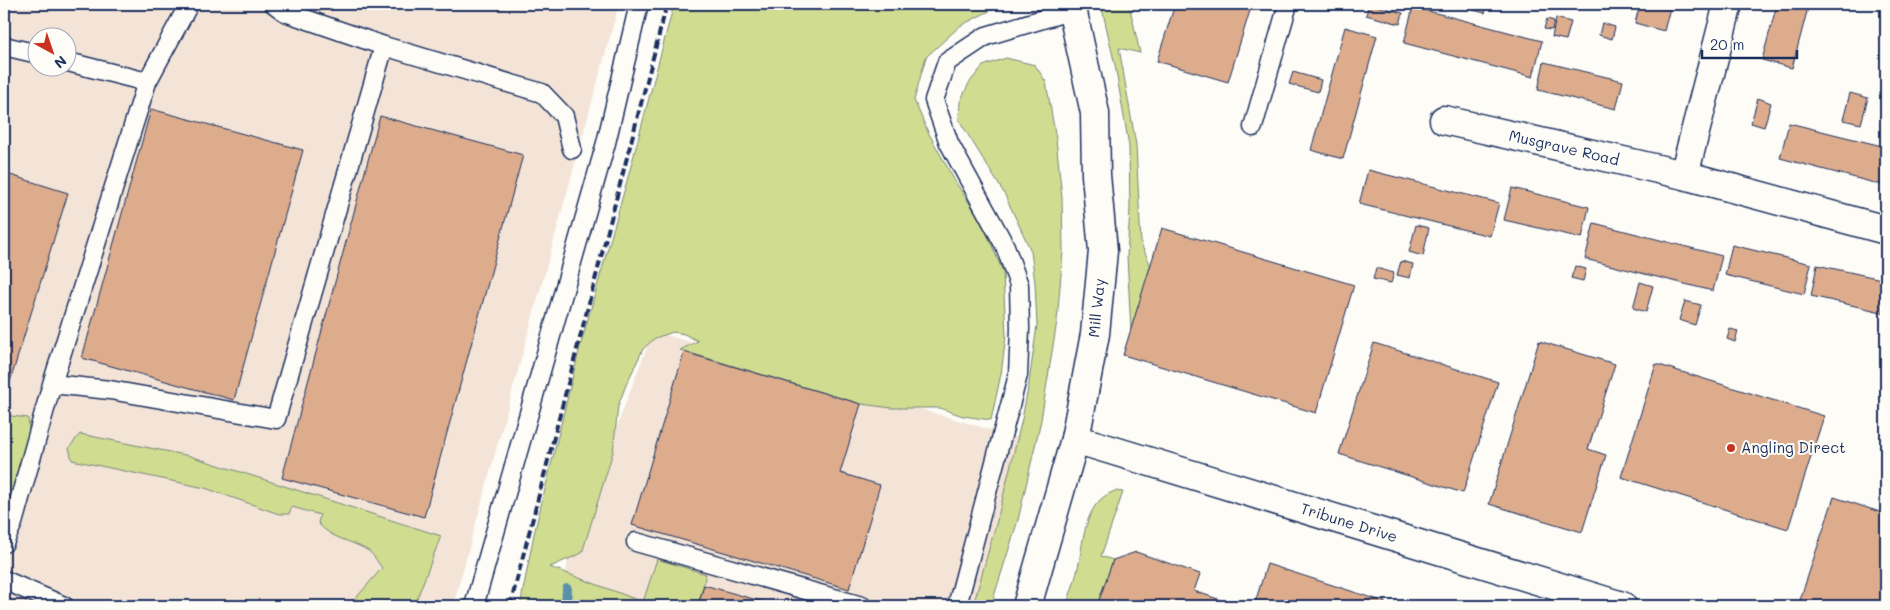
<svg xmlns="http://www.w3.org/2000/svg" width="1890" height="610" font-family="Mali,sans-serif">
<rect width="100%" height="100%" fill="#fdfcf7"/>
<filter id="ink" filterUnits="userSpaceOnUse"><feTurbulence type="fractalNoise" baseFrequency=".02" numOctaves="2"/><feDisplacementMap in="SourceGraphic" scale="10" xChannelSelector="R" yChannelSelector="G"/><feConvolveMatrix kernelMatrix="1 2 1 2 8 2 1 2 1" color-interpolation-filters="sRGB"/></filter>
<g filter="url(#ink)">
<path fill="#f3e4d7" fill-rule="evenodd" d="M4,4H619L453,606H4ZM38,38H68V68H38Z
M653,331L1026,440L978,606H563L568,555Z"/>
<path fill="#d0dd91" stroke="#768678" d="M674,4H1003L960,26L926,57L914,100L928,132L956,183L982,222L1003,272L1006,336L1001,374L991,420L963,416L940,408H892L861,404L680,350L698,341L684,334L673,332L655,338L643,349L626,385L618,406L613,452L582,553L550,567L643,602L657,559L706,574L698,606H520L534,534L580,347L627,181Z
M1101,4H1129L1140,53L1119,48L1136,145L1141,244L1151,266L1131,330L1127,256L1130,209L1129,146L1115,65Z
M1006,58L1035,65L1046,82L1056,139L1062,198L1063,251L1057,321L1041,420L1018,520L991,606H973L998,517L1022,419L1029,383L1037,325L1035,283L1031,251L1004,193L959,120L960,102L969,83L983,66Z
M4,415L28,418L30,442L17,494L4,491Z
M80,434L190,456L441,536L414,606H344L356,598L382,568C378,563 373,553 367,550C350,540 331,539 318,523L320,515L292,507L289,514H279L205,488L72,460L69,448Z
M1115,491L1123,492L1101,556L1113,560L1097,606H1066C1070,595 1074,584 1077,572C1084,545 1082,502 1115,491Z"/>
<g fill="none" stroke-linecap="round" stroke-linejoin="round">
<path stroke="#5991a9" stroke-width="10" d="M566,606L567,589"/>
</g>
<path fill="#dcac8d" stroke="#1b2f5e" d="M1175,4H1252L1228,82L1157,61Z
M1369,4L1403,13L1400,24L1366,15Z
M1475,4H1488L1485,13L1473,10Z
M1640,4H1671L1664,31L1635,23Z
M1777,4H1809L1792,68L1762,60Z
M1829,4H1843L1842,8Z
M1413,7L1542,41L1533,77L1404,43Z
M1556,18L1571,22L1566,40L1552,37Z
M1547,19L1554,21L1552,30L1544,29Z
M1602,23L1615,27L1612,39L1599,35Z
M1345,27L1377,36L1343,159L1311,150Z
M1544,62L1623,81L1616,109L1538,90Z
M1293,72L1321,80L1318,92L1289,84Z
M1850,93L1868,98L1861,124L1843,120Z
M1758,98L1771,103L1764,127L1751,123Z
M151,109L303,150L234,400L82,358Z
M380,116L523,155L424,517L282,478Z
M1789,123L1886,147V186L1780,158Z
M1368,170L1499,203L1490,236L1359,204Z
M4,173L68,193L5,398H4Z
M1512,188L1589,207L1582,238L1504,220Z
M1594,223L1722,256L1713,291L1585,259Z
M1416,225L1429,228L1423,256L1409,252Z
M1162,228L1354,285L1316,413L1123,355Z
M1732,245L1811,264L1804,294L1725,275Z
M1401,261L1413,264L1410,278L1397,275Z
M1817,265L1886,280V313L1811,296Z
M1575,266L1586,269L1583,281L1571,278Z
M1376,268L1394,273L1391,283L1373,279Z
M1640,282L1653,286L1646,312L1633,308Z
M1685,301L1701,305L1695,325L1679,320Z
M1730,329L1738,331L1735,342L1727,339Z
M1539,341L1615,364L1588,449L1606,455L1582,532L1489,504Z
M1374,343L1498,382L1463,493L1339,454Z
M684,352L861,404L840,473L880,485L849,589L632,525Z
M1656,364L1824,416L1788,529L1621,477Z
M1834,497L1886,514V606H1798Z
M1136,552L1200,574L1194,591L1221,600L1219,606H1097L1113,560Z
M1267,564L1385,602L1384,606H1254Z
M704,585L778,606H698Z"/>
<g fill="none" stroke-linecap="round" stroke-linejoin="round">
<defs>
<path id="service" d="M274,4L285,12L384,46L542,93L564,116L572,149
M4,46L38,54
M68,62L147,82
M1253,127L1288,4
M52,384L110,390L276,419L384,46
M636,542L862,606
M4,543L13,523L52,384L147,82L189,4
M4,580L64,606
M474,606L606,143L639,4
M957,606L1018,375L1020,329L1019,285L1005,246L949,143L934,100L947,62L986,36L1073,10"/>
<path id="minor" d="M1444,120L1684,175L1886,230
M1684,175L1728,4
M1075,439L1622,606"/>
<path id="tertiary" d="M1027,606L1075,439L1095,334L1103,251L1096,175L1095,113L1071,4"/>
</defs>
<use href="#service" stroke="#1b2f5e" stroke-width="21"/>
<use href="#minor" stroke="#1b2f5e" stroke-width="31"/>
<use href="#tertiary" stroke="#1b2f5e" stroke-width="31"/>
<use href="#service" stroke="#fdfcf7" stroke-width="18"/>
<use href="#minor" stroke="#fdfcf7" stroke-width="28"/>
<use href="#tertiary" stroke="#fdfcf7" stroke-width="28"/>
<path stroke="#1b2f5e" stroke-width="4" stroke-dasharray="8 4" stroke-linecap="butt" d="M510,606L667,4"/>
</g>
</g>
<circle fill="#c8321e" stroke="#fdfcf7" stroke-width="2" cx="1731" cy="448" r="5"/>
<g text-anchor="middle" stroke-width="4" stroke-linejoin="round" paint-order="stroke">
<g font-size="15" fill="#1b2f5e" stroke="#fdfcf7">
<text transform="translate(1564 148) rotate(13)" y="5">Musgrave Road</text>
<text transform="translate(1097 308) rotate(-84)" y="5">Mill Way</text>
<text transform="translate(1349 523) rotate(17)" y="5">Tribune Drive</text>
</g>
<g font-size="15" fill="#1b2f5e" stroke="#fdfcf7" text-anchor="start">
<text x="1741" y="453">Angling Direct</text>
</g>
</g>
<rect width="1890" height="610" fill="none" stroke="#fdfcf7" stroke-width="20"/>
<rect x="10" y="10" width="1870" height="590" fill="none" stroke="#1b2f5e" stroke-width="2" filter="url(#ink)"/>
<g transform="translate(52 52) rotate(140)"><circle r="24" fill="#fdfcf7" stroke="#a3aaba"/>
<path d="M0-4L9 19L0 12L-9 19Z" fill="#c8321e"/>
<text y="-8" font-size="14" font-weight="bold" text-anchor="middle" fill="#1b2f5e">N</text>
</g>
<path d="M1702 50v8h95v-8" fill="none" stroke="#1b2f5e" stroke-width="2.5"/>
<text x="1710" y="50" font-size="15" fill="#1b2f5e" stroke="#fdfcf7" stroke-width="4" paint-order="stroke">20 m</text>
</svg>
